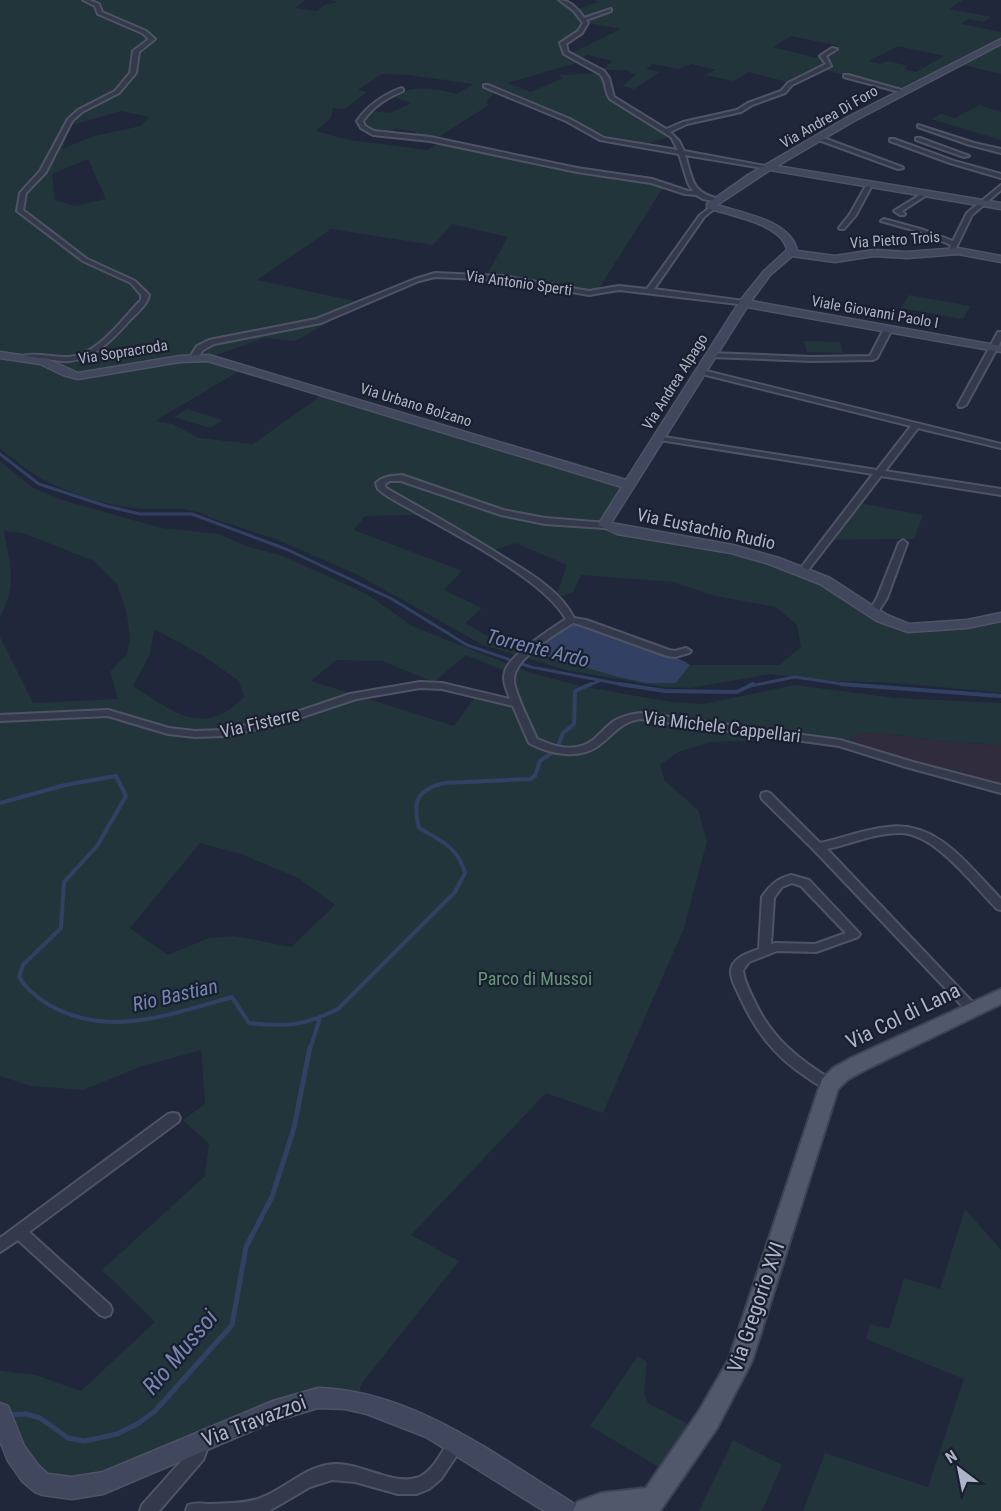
<svg xmlns="http://www.w3.org/2000/svg" width="1001" height="1511" font-family="'Roboto Condensed',sans-serif">
<rect width="100%" height="100%" fill="#20273a"/>
<path fill="#302c3b" d="M869,732L953,742L1001,745V792L895,763L847,748L852,736Z"/>
<path fill="#22353b" fill-rule="evenodd" d="M0,0H306L295,8L317,11L325,5L338,2L329,0H560L574,10L599,2L594,0H963L949,9L992,17L983,22L968,19L961,24L1001,32V74L955,63L907,90L820,69L791,83L749,72L733,81L705,75L716,70L691,64L678,69L653,64L646,69L660,72L634,89L622,86L636,75L626,70H602L613,61L587,55L576,60L580,62L507,83L531,92L563,78L559,75L603,73L612,96L672,136L642,145L608,141L500,91L495,92L486,102L489,105L434,140L412,136L416,132L395,129L387,134L373,132L359,126L364,110L390,113L411,103L391,96C414,85 432,88 457,94L473,84L409,75L382,74L358,90L367,92L345,109L333,108L331,118L316,131L349,140L427,150L442,142L664,186L598,290L589,291L486,276L508,237L452,224L433,245L331,229L257,280L363,303L295,341L264,338L211,357L246,367L155,421L172,424L199,438L253,444L326,392L632,485L602,528L732,551L801,572L858,603L915,627L1001,616V693L898,683L837,681L770,674L691,688L663,687L566,670L483,645L358,575L276,539L211,518C187,503 161,511 134,508C104,505 69,493 42,479C26,470 14,459 0,449ZM588,23L621,29L569,54L563,49L564,41ZM791,36L839,46L823,56L816,58L773,47ZM898,46L944,56L916,72L904,69L909,66L887,61L881,64L869,61ZM121,111L149,117L141,126L94,136L62,149L72,125ZM88,159L106,199L75,206L55,200L52,174ZM417,515L458,531L491,551L515,543L567,565L555,599L573,592L581,575L673,582L715,596L776,607L797,625L801,647L779,665H690L676,683H645L618,677L524,650L494,640L465,623L482,608L444,590L462,571L354,530L365,516Z
M979,105L1001,112V140L931,119L941,114L955,118Z
M909,295L970,306L963,319L901,308Z
M804,341L840,342L843,353L807,352Z
M187,409L223,420L210,428L174,417Z
M0,461L32,487L62,500L161,528L219,534L246,546L283,556L367,594L412,626L528,672L580,686L671,702L704,704L795,685L895,698L1001,703V745L953,742L869,732L852,736L847,748L799,739L711,742L678,752L660,765L665,781L698,810L707,841L684,928L603,1113L546,1093L411,1235L459,1261L362,1383L357,1398L330,1393L132,1467L60,1485L0,1437V1371L36,1375L81,1391L155,1322L102,1270L205,1176L209,1144L183,1120L205,1104L201,1050L140,1067L83,1090L31,1086L0,1076V637L33,703L118,699L110,672L127,654L130,639L127,614L117,584L94,561L23,533L4,531C10,566 18,583 0,617ZM154,629L202,655L239,681L244,697C203,739 173,711 133,686L150,654ZM466,655L514,675L523,706L476,696L454,726L311,681L336,660L382,661L434,682ZM200,843L241,854L298,878L335,905L291,947L235,936L209,938L168,955L130,928Z
M859,503L923,515L914,539L828,540Z
M965,1209L1001,1250V1511H803L825,1453L928,1487L964,1379L866,1339L870,1324L889,1329L904,1278L940,1289Z
M638,1356L647,1362L644,1393L648,1403L690,1425L662,1469L590,1426Z
M733,1440L782,1465L762,1511H699Z"/>
<path fill="#324063" d="M574,619L684,661L690,665L676,683H645L618,677L524,650Z"/>
<g fill="none" stroke-linecap="round" stroke-linejoin="round">
<path stroke="#324063" stroke-width="3" d="M0,454L39,484L106,506L140,514H192L286,549L392,599L467,645L531,667L630,686
M588,686L599,681
M750,686L795,677L856,686"/>
<path stroke="#324063" stroke-width="4" d="M620,684L665,691L737,692L753,684
M841,684L1001,696
M0,803L65,785L116,776L126,796L97,846L64,882L61,928L23,965L19,977C26,989 38,998 49,1005C109,1039 171,1014 232,997L249,1023C286,1027 304,1026 338,1009L455,892L465,873C458,847 441,841 419,828C412,801 417,790 444,783L530,779L535,776L540,761L557,749L563,733L574,724L575,691L591,684
M310,1049L320,1018"/>
<path stroke="#324063" stroke-width="5" d="M0,1415L26,1414L40,1418L68,1438L85,1441L117,1434L139,1423L155,1411L232,1325L246,1247L272,1197L294,1128L310,1047"/>
<defs>
<path id="street" d="M83,0H89L99,4L102,12L146,31L155,39L139,52L136,73L119,93L82,112L72,121L46,172L26,193L23,210L87,259L135,281L149,295C147,305 137,313 129,321C113,339 95,359 69,361C59,362 50,359 41,358C34,358 28,360 22,360V356C39,352 52,358 69,357C99,354 121,320 141,300V295L131,283L83,261L17,211L20,193L40,171L68,119L78,110L115,91L130,73L133,51L149,39L142,33L98,14L95,6Z
M559,0C570,0 578,9 584,18L611,9V11L586,20L588,23L582,33L566,44L568,52L604,71L609,78L614,97L666,129L683,122L737,110L748,103L781,91L788,83L826,64L820,56L832,48L837,49L826,56L831,66L792,85L785,93L752,105L741,112L687,124L670,132L679,141L684,151L771,167L768,169L685,155C693,180 691,193 720,199L721,200L718,202L703,199L696,195L685,194L651,183L577,172L430,141L373,135L361,128L357,121C368,105 383,95 401,88L403,89V91C387,98 373,106 363,121L365,126L374,131L430,137L577,168L652,179L688,191H693L688,183L679,154L600,140L566,121L484,87V85H488L570,119L604,138L678,150L671,137L610,99C604,91 607,82 600,74L564,54L560,43L578,31L583,23L574,11Z
M844,75H848L905,91L900,92L844,77Z
M918,125L974,143L1001,149V153L970,145L918,127Z
M818,136L902,167L903,168L898,169L816,139L815,138Z
M916,138H920L969,156L964,157L916,140Z
M890,139H894L954,161L1001,174V178L950,163L890,141Z
M867,184L872,185L856,215L844,229H840L839,228L850,214Z
M1001,185V190L972,215L954,252L949,251L951,245L920,232L881,221L884,219L924,230L953,241L967,213Z
M923,193L928,194L902,211L905,214L904,215H900L894,211Z
M712,206L714,207V209L704,217L654,289L744,301L748,303L747,305L619,290L589,295L502,280L435,277L419,281L321,323L214,344L203,350L197,359L190,357L197,346L209,340L316,319L415,279L435,273L502,276L589,291L619,286L647,289L700,215Z
M885,327L892,329L877,358L873,360L812,361L711,357L707,355L711,353L812,357L870,356Z
M998,332H1001V341L966,405L962,407H959L958,405Z
M698,369L1001,444V448L918,428L885,471L1001,489V495L881,476L806,573H800L798,571L800,569L873,474L660,440L656,438L657,436L877,470L911,426L698,373Z
M402,475L503,510L545,518L607,523V527L604,528L545,524L501,515L401,481H390L385,484L386,488C426,511 466,533 505,558C531,574 560,591 574,618L586,620L669,650L675,651L686,648L691,651L689,653L675,657L667,656L581,625L573,623C556,634 512,659 514,681C516,697 531,724 537,739L540,740C557,748 577,752 593,740C600,734 607,726 614,721C623,716 631,714 641,713L840,740L913,762L1001,785V793L906,767L839,746L641,719C619,722 614,735 598,746C578,760 549,754 529,743L513,706L442,689L420,688L356,699L281,724L224,736L195,737L168,734L108,716L0,721V715L108,710L169,728L195,731L224,730L279,718L350,694L420,682L442,683L510,699C507,690 502,681 505,672C509,655 551,629 566,619C545,581 457,535 417,513C404,505 389,499 378,489L376,483C383,476 392,476 402,475Z
M903,540L907,543L887,598L876,615H870L868,613L877,598L899,543Z
M766,792L770,793L820,843C843,838 865,829 888,827C938,820 970,868 1001,899V910L997,909C973,885 935,833 900,833C875,833 850,844 827,849L976,1006L978,1009L976,1012L972,1014L968,1012L814,850L762,799L761,796L762,793Z
M791,875L809,880L860,934L858,937L816,952L777,951L749,962L743,970C744,981 749,990 754,1000C771,1038 799,1060 834,1081L835,1085L834,1089L829,1090C820,1087 812,1081 805,1076C774,1056 755,1030 740,997C737,990 730,979 731,971C732,957 749,953 759,949L762,897C770,885 777,879 791,875ZM792,883L801,886L846,933L815,944L776,943L771,944L774,898L782,887Z
M173,1113L178,1114L180,1118L178,1122L29,1232L110,1305L112,1310L110,1315L105,1317L100,1315L18,1240L0,1252V1238L168,1114Z
M202,1434L208,1436L210,1441L203,1460L159,1511H140L142,1505L191,1450L196,1436Z
M457,1435L463,1438L465,1443L441,1479L429,1489L417,1494H398L355,1482L332,1480L310,1487L269,1511H186L188,1505C196,1502 203,1504 210,1504C226,1503 246,1504 260,1498C286,1489 306,1465 335,1464C361,1463 392,1485 416,1478C432,1474 442,1451 451,1438Z"/>
<path id="secondary" d="M1001,39V44L854,121L777,166L1001,203V209L770,170L717,205C742,213 792,221 797,251L835,256L874,250L907,252L958,248L1001,256V262L958,254L907,258L874,256L835,262L792,256L770,275L751,301L1001,346V352L747,307L611,523L733,545L779,558L830,578L887,615L909,624L967,620L1001,613V621L967,628L908,632L877,621L820,584L769,564L731,553L617,534L598,525L622,487L208,361L180,362L78,379L63,375L40,364L0,358V352L47,359L78,373L180,356L209,355L626,480L740,301L764,271L787,250C783,224 729,215 707,208V204L748,175L848,117Z
M318,1388C414,1391 495,1455 573,1503L577,1511H544L426,1437L367,1414L345,1409L318,1408L275,1421L103,1494L72,1499L43,1495L35,1492L22,1481L8,1461L0,1441V1403L8,1406L24,1446L38,1465L48,1474L72,1477L103,1472L273,1401Z"/>
<path id="primary" d="M1001,989V1004L865,1070L847,1080L838,1089L752,1361L717,1428L660,1511H573L577,1502L601,1493L646,1488L699,1411L729,1359L822,1079L833,1068L851,1058Z"/>
</defs>
<use href="#street" stroke="#4e5465" stroke-width="4"/>
<use href="#secondary" stroke="#4e5465" stroke-width="3"/>
<use href="#primary" stroke="#3d4354" stroke-width="4"/>
<use href="#street" fill="#343a4b" fill-rule="evenodd"/>
<use href="#secondary" fill="#41485e" fill-rule="evenodd"/>
<use href="#primary" fill="#51586b" fill-rule="evenodd"/>
</g>
<g text-anchor="middle" stroke-width="4.5" stroke-linejoin="round" paint-order="stroke">
<g font-size="15" fill="#aeb4c7" stroke="#191f2f">
<text transform="translate(829 117) rotate(-30)" y="5">Via Andrea Di Foro</text>
<text transform="translate(895 240) rotate(-4)" y="5">Via Pietro Trois</text>
<text transform="translate(519 283) rotate(8)" y="5">Via Antonio Sperti</text>
<text transform="translate(875 312) rotate(10)" y="5">Viale Giovanni Paolo I</text>
<text transform="translate(123 352) rotate(-9)" y="5">Via Sopracroda</text>
<text transform="translate(675 382) rotate(-58)" y="5">Via Andrea Alpago</text>
<text transform="translate(416 405) rotate(17)" y="5">Via Urbano Bolzano</text>
</g>
<g font-size="18" fill="#aeb4c7" stroke="#191f2f">
<text transform="translate(706 529) rotate(12)" y="6">Via Eustachio Rudio</text>
<text transform="translate(260 723) rotate(-13)" y="6">Via Fisterre</text>
<text transform="translate(722 727) rotate(7)" y="6">Via Michele Cappellari</text>
</g>
<g font-size="18" fill="#649978" stroke="#191f2f">
<text x="535" y="985">Parco di Mussoi</text>
</g>
<g font-size="20" font-style="italic" fill="#7486b1" stroke="#191f2f">
<text transform="translate(538 648) rotate(14)" y="7">Torrente Ardo</text>
<text transform="translate(175 995) rotate(-13)" y="7">Rio Bastian</text>
</g>
<g font-size="21" fill="#aeb4c7" stroke="#191f2f">
<text transform="translate(903 1016) rotate(-26)" y="7">Via Col di Lana</text>
<text transform="translate(756 1307) rotate(-71)" y="7">Via Gregorio XVI</text>
<text transform="translate(254 1421) rotate(-21)" y="7">Via Travazzoi</text>
</g>
<g font-size="24" font-style="italic" fill="#7486b1" stroke="#191f2f">
<text transform="translate(180 1352) rotate(-50)" y="8">Rio Mussoi</text>
</g>
</g>
<g transform="translate(959 1469) rotate(328)" stroke="#191f2f" stroke-width="4.5" paint-order="stroke">
<path d="M0-4.5L10 22L0 15L-10 22Z" fill="#aeb4c7"/>
<text y="-9" font-size="16" font-weight="bold" text-anchor="middle" fill="#aeb4c7">N</text>
</g>
</svg>
